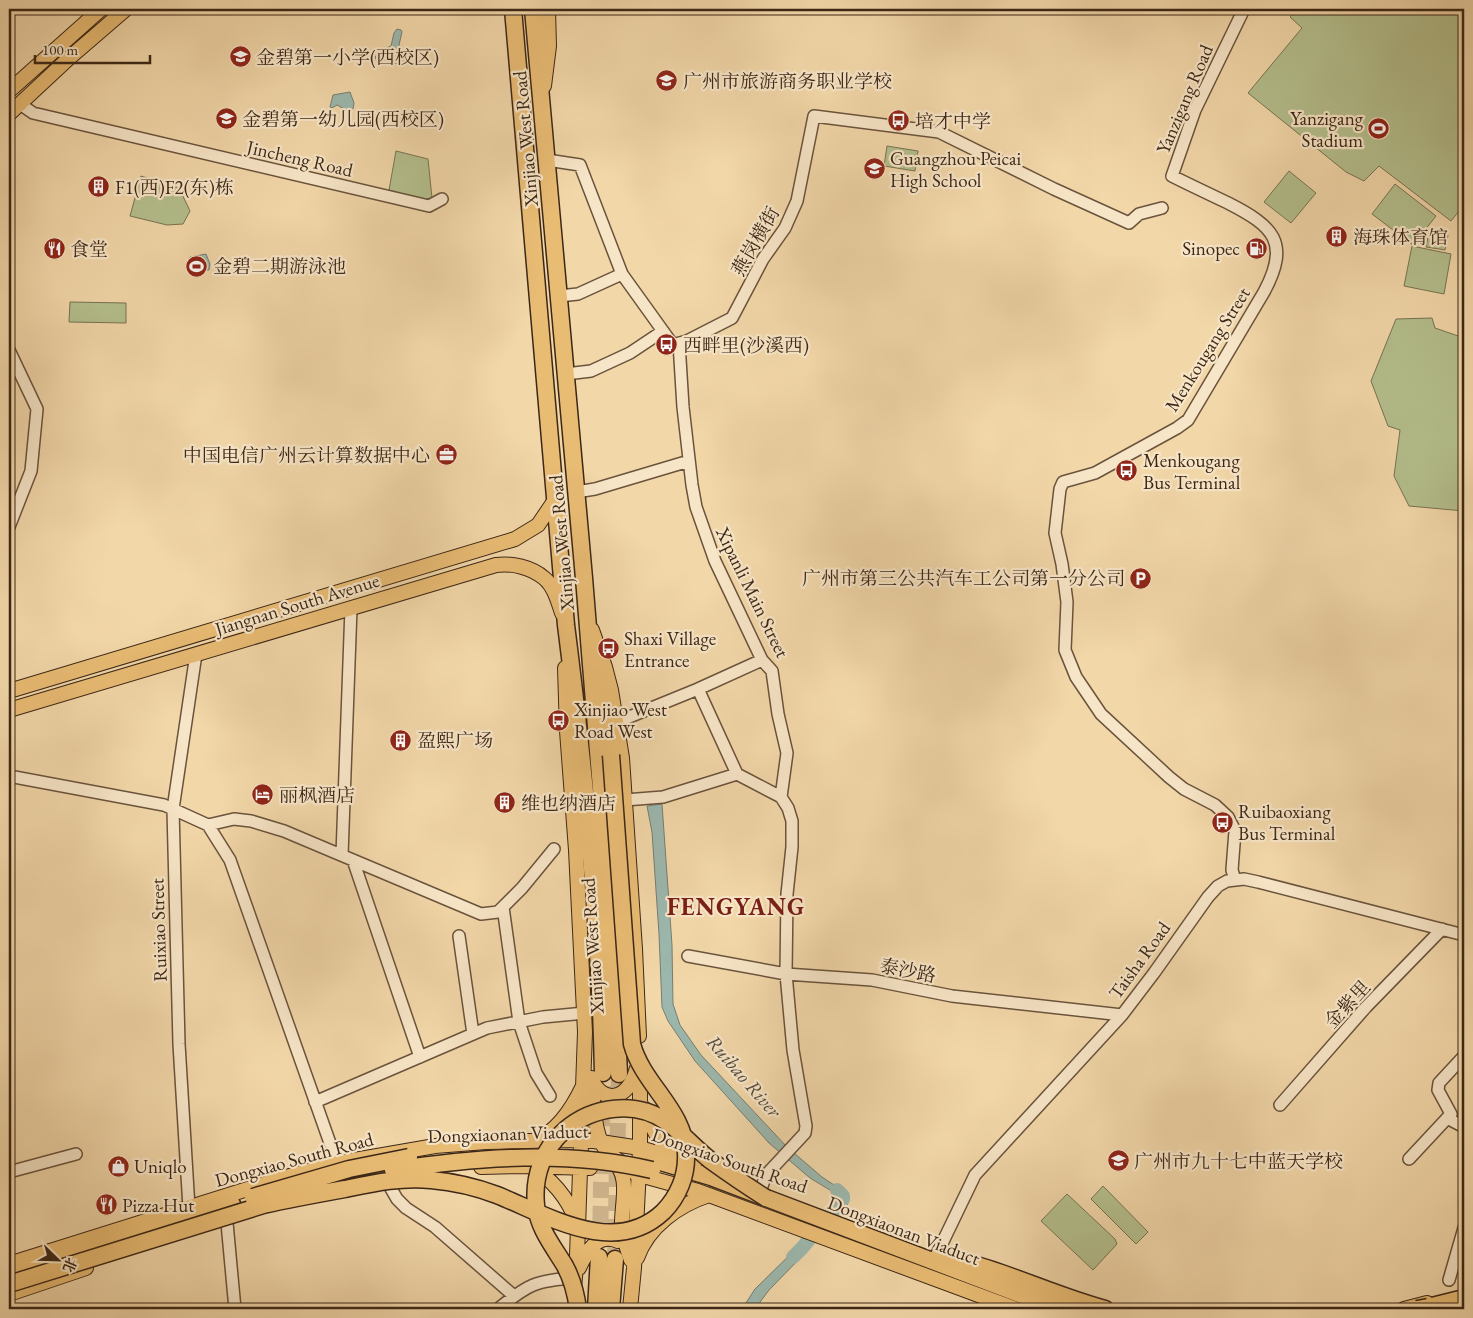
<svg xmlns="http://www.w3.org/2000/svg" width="1473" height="1318" font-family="'EB Garamond','Noto Serif SC',serif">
<rect width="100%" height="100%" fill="#f2d7a9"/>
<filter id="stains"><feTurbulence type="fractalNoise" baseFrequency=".004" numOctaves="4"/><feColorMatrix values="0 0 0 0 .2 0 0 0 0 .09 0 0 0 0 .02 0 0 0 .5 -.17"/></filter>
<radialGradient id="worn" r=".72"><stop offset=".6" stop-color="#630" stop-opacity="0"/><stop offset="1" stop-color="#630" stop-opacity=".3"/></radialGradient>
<path fill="#b4bf8d" stroke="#787352" d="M1297,9H1464V205L1451,221L1379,166L1364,181L1346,172L1248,93L1302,28L1290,17Z
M887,146L918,151L915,171L884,166Z
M396,151L428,159L432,198L420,200L389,190Z
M1289,171L1316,193L1291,223L1264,202Z
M141,176L179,188L190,211L183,224L167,225L130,216Z
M1395,184L1436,216L1413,245L1372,214Z
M1429,232L1448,235L1445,250L1426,247Z
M1412,246L1451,254L1444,294L1404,286Z
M70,302L126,303V323L69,322Z
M1432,318L1435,328L1464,338V511L1409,506L1394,476L1400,430L1388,426L1371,381L1396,319Z
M1103,1186L1148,1232L1136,1244L1091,1199Z
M1067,1194L1115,1239L1117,1244L1093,1270L1041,1221Z"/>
<path fill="#9cb8ae" stroke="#767e72" d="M397,29L401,30L402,32L399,45L405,57L404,63L401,64L377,61L375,57L380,51L391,46L394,33Z
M350,92L354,103L353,109L346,110L337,105L332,108L330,107L333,95Z
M206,254L210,264L209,270L192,272L187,268L190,257Z
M662,804L672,945L673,1004L680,1025L701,1055L787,1147L822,1177L846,1193L849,1199L847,1206L836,1202L838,1195L810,1178L769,1143L695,1061L668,1021L662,1007L659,934L652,832L647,806Z
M802,1243L811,1247L769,1290L755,1309H742L755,1289Z"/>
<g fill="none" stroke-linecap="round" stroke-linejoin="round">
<path stroke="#9cb8ae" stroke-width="14" d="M793,1257L802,1248L843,1199V1196L837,1190"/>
<path stroke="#ceb48c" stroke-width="16" stroke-dasharray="16 8" stroke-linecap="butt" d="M600,1246L603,1073
M615,1259L619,1074"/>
<defs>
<path id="minor" d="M20,104L33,113L429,206L442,199
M547,160L580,165L622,274L673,345L687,341L732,318L763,259L785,228L797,201L814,116L939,132L1054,189L1129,223L1139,214L1162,208
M559,296L578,294L622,274
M679,343L683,407L692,485L696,507L715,561L762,660L772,671L778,714L787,753L781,797L788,808L792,821V847L787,894L786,974L793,1050L806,1126L805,1133L766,1175L761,1189
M9,350L37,409L31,471L9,527
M566,374L591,371L630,353L663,331
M576,492L595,489L689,461
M698,689L737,774
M617,722L698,689L762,660
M737,774L781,797
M9,776L164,805L208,825L230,860L337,1163
M625,800L663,797L737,774
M208,825L234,819L251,821L284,831L481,914L498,912L522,888L554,849
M342,855L351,608
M353,860L420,1057
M1235,880L1232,870L1235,831L1228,817L1215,805L1184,789L1169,777L1101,714L1076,677L1065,650L1067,602L1062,564L1055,533L1060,489L1063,482L1095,473L1177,428L1188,420L1264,292C1291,242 1273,226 1228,203C1209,194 1190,185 1172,176L1195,110L1244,9
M503,907L519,1022L536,1073L550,1096
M459,936L473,1034
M688,956L786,974L872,980L952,996L1122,1015
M315,1102L487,1028L543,1017L585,1013
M1280,1105L1366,1007L1442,929
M1447,1118L1464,1127
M1409,1159L1451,1114L1438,1090L1439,1083L1464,1056
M9,1172L76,1154
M385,1178L397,1199L406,1208L435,1227L514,1296
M189,1208L179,1044L173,809L196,654
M227,1223L235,1309
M936,1256L975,1175L1122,1015L1154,973L1208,897L1218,886L1227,881L1244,879L1258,882L1464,935
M1449,1280L1464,1228
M498,1309C527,1285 536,1280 575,1278"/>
<path id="major" d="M544,86L549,46L548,9
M9,91L101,9
M9,114L68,59L126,9
M592,630L605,667L611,690L622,758L635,949L639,1036
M565,668L567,731L576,850L585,1032L577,1255L574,1288
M9,691L515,539L538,525L555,500
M9,710L496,565C512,563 531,567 544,578C554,586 558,601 562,613
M592,1078C593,1097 593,1131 604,1147C609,1155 617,1160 625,1165
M592,1081C608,1109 631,1094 637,1068
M642,1106L656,1134L672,1156
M536,1140C558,1131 573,1107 583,1086
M612,1160C632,1175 621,1205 622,1226C623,1238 627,1249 631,1260
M481,1167L521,1166L590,1168
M531,1167C554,1180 568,1199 577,1222
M636,1174L698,1191L1016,1309
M637,1258C648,1226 679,1205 709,1195
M9,1264L286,1177L337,1163L435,1146L486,1142L565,1140L594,1141L640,1148L694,1164
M579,1268C586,1252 598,1232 618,1241
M9,1294L86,1268
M630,1309L634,1268L640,1148V1063
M1404,1309L1427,1303"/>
<path id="highway" d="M513,9L566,625C585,774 600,923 603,1073
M533,9L584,578L611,912L619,1074
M600,674L611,755
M654,1160L711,1177L1059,1309
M939,1256C996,1266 1049,1294 1105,1309
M9,1275L108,1242L232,1204
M1428,1307L1464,1298
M596,1309L599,1257
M611,1309L615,1259"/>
</defs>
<use href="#minor" stroke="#6a533c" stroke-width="14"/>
<use href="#major" stroke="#3c2717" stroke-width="16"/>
<use href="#highway" stroke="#3c2717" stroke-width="19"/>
<use href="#minor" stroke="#f7e5c7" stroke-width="11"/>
<use href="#major" stroke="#e9bc74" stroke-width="14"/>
<use href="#highway" stroke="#e9bc74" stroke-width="16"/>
<defs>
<path id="highway-bridge" d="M393,1170C478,1157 567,1150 652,1170
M253,1197L349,1169L409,1157
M263,1205C290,1199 317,1194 345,1189C374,1183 401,1177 431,1180C454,1182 476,1187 497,1195C547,1215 614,1258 663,1212C678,1197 687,1176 686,1154C685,1110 643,1085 632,1044L611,755
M9,1284L273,1202
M578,1309C576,1294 572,1279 565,1266C553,1246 538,1228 536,1205C533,1177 543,1148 565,1130C593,1106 636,1100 667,1122C682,1133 695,1148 710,1160C728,1173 747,1186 766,1198
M1417,1309L1428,1307"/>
</defs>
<use href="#highway-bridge" stroke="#3c2717" stroke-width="19" stroke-linecap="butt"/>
<use href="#highway-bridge" stroke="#e9bc74" stroke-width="16"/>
</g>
<defs>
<symbol id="school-disc" viewBox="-11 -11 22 22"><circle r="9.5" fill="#8f2418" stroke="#f7e5c7"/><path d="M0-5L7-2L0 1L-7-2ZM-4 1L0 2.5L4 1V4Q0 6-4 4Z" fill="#fff"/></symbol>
<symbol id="bus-disc" viewBox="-11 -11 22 22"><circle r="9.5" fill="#8f2418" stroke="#f7e5c7"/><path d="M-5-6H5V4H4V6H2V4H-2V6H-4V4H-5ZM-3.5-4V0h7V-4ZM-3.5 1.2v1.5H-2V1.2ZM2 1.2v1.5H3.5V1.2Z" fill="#fff"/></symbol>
<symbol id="stadium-disc" viewBox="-11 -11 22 22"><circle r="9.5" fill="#8f2418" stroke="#f7e5c7"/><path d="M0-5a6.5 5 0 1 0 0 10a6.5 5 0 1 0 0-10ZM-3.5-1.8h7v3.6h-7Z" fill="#fff"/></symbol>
<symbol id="building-disc" viewBox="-11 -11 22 22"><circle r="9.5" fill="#8f2418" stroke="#f7e5c7"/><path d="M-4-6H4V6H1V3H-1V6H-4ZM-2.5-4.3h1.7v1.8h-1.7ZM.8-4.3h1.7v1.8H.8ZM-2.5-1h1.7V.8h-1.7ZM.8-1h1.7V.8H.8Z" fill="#fff"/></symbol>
<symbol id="fuel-disc" viewBox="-11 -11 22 22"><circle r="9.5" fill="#8f2418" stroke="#f7e5c7"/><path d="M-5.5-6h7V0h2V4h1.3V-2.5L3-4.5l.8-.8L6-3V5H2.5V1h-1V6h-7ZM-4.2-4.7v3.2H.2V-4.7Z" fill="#fff"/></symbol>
<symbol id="restaurant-disc" viewBox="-11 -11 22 22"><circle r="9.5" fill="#8f2418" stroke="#f7e5c7"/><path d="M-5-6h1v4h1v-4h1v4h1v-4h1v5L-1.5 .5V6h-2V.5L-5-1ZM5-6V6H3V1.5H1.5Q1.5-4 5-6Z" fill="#fff"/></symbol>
<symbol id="office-disc" viewBox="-11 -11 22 22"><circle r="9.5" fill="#8f2418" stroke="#f7e5c7"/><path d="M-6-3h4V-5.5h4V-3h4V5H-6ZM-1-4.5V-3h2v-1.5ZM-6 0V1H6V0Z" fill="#fff"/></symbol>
<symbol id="parking-disc" viewBox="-11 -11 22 22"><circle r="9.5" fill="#8f2418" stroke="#f7e5c7"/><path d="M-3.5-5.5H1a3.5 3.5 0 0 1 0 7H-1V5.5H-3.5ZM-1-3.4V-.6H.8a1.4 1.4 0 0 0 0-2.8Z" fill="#fff"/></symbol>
<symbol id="hotel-disc" viewBox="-11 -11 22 22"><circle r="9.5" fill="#8f2418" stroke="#f7e5c7"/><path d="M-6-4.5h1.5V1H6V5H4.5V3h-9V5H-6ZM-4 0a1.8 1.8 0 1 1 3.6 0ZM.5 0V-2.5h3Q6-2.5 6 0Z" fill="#fff"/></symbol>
<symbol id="shop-disc" viewBox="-11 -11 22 22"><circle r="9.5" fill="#8f2418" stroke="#f7e5c7"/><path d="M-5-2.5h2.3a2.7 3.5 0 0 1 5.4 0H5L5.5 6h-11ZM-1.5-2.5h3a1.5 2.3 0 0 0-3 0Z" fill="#fff"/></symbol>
</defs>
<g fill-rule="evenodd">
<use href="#school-disc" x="228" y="44" width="25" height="25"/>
<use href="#school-disc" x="654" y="68" width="25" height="25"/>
<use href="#school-disc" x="214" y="106" width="25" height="25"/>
<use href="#bus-disc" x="886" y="108" width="25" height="25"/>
<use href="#stadium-disc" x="1366" y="116" width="25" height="25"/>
<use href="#school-disc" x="862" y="156" width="25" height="25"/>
<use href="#building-disc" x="86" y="174" width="25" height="25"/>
<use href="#building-disc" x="1324" y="224" width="25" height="25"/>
<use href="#fuel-disc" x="1244" y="236" width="25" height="25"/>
<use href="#restaurant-disc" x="42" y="236" width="25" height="25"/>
<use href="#stadium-disc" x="184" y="254" width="25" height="25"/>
<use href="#bus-disc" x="654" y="332" width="25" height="25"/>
<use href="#office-disc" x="434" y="442" width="25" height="25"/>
<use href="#bus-disc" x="1114" y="458" width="25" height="25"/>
<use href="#parking-disc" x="1128" y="566" width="25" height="25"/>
<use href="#bus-disc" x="596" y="636" width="25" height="25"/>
<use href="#bus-disc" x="546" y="708" width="25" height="25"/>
<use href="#building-disc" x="388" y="728" width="25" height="25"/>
<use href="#hotel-disc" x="250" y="782" width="25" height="25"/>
<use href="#building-disc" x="492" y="790" width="25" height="25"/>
<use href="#bus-disc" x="1210" y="810" width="25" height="25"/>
<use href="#school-disc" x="1106" y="1148" width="25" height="25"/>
<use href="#shop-disc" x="106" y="1154" width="25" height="25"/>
<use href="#restaurant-disc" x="94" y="1192" width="25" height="25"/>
</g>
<g text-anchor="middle" stroke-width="4.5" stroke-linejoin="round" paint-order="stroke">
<g font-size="19" fill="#3c2717" stroke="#f7e5c7" text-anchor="start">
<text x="256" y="64">金碧第一小学(西校区)</text>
<text x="683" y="88">广州市旅游商务职业学校</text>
<text x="1363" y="125" text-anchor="end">Yanzigang<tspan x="1363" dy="22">Stadium</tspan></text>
<text x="242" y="126">金碧第一幼儿园(西校区)</text>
<text x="915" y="128">培才中学</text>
<text x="890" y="165">Guangzhou Peicai<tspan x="890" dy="22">High School</tspan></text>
<text x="115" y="194">F1(西)F2(东)栋</text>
<text x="1353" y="244">海珠体育馆</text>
<text x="1240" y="255" text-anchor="end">Sinopec</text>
<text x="70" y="256">食堂</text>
<text x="213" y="273">金碧二期游泳池</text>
<text x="683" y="352">西畔里(沙溪西)</text>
<text x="430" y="462" text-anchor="end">中国电信广州云计算数据中心</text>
<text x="1143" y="467">Menkougang<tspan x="1143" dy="22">Bus Terminal</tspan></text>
<text x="1125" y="585" text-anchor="end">广州市第三公共汽车工公司第一分公司</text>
<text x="624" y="645">Shaxi Village<tspan x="624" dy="22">Entrance</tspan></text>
<text x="574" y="716">Xinjiao West<tspan x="574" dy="22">Road West</tspan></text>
<text x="417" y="747">盈熙广场</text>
<text x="279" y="802">丽枫酒店</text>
<text x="521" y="810">维也纳酒店</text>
<text x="1238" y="818">Ruibaoxiang<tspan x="1238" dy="22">Bus Terminal</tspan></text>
<text x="1134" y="1168">广州市九十七中蓝天学校</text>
<text x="134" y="1173">Uniqlo</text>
<text x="122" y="1212">Pizza Hut</text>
</g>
<g font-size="19" fill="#3c2717" stroke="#f7e5c7">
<text transform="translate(1184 99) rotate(-67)" y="7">Yanzigang Road</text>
<text transform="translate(525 139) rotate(-95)" y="7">Xinjiao West Road</text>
<text transform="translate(300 158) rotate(13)" y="7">Jincheng Road</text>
<text transform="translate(755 241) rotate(-60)" y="7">燕岗横街</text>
<text transform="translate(1207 349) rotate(-58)" y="7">Menkougang Street</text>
<text transform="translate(561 543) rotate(-95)" y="7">Xinjiao West Road</text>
<text transform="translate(753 592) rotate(64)" y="7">Xipanli Main Street</text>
<text transform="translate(297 604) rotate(-17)" y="7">Jiangnan South Avenue</text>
<text transform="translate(158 930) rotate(-92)" y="7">Ruixiao Street</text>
<text transform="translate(592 946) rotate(-94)" y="7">Xinjiao West Road</text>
<text transform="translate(1139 960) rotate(-54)" y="7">Taisha Road</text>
<text transform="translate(908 970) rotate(11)" y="7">泰沙路</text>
<text transform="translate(1347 1004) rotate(-47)" y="7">金紫里</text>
<text transform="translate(508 1133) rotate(-2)" y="7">Dongxiaonan Viaduct</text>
<text transform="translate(294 1159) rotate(-15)" y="7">Dongxiao South Road</text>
<text transform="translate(730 1160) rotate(19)" y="7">Dongxiao South Road</text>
<text transform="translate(904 1230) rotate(21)" y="7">Dongxiaonan Viaduct</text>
</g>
<g font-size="20" font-style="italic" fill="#544b3d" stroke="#f7e5c7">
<text transform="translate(744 1076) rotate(49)" y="7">Ruibao River</text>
</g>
<g font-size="24" font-weight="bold" letter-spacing="1" fill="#7a1f14" stroke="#f7e5c7">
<text x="736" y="915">FENGYANG</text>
</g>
</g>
<rect width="1473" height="1318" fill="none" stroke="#f2d7a9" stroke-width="30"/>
<rect x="10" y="10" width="1453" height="1298" fill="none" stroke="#3c2717" stroke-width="2.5"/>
<rect x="15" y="15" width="1443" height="1288" fill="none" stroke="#3c2717"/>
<g transform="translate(58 1260) rotate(113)" stroke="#f7e5c7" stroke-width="4" paint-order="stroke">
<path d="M0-4L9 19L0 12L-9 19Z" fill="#3c2717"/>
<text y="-8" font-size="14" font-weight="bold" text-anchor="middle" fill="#3c2717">北</text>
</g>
<path d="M35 55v8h115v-8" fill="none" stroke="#3c2717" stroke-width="2.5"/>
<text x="42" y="55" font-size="15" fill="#3c2717" stroke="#f7e5c7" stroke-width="4" paint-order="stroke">100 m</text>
<rect width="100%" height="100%" filter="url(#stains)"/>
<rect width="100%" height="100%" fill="url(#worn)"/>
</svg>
